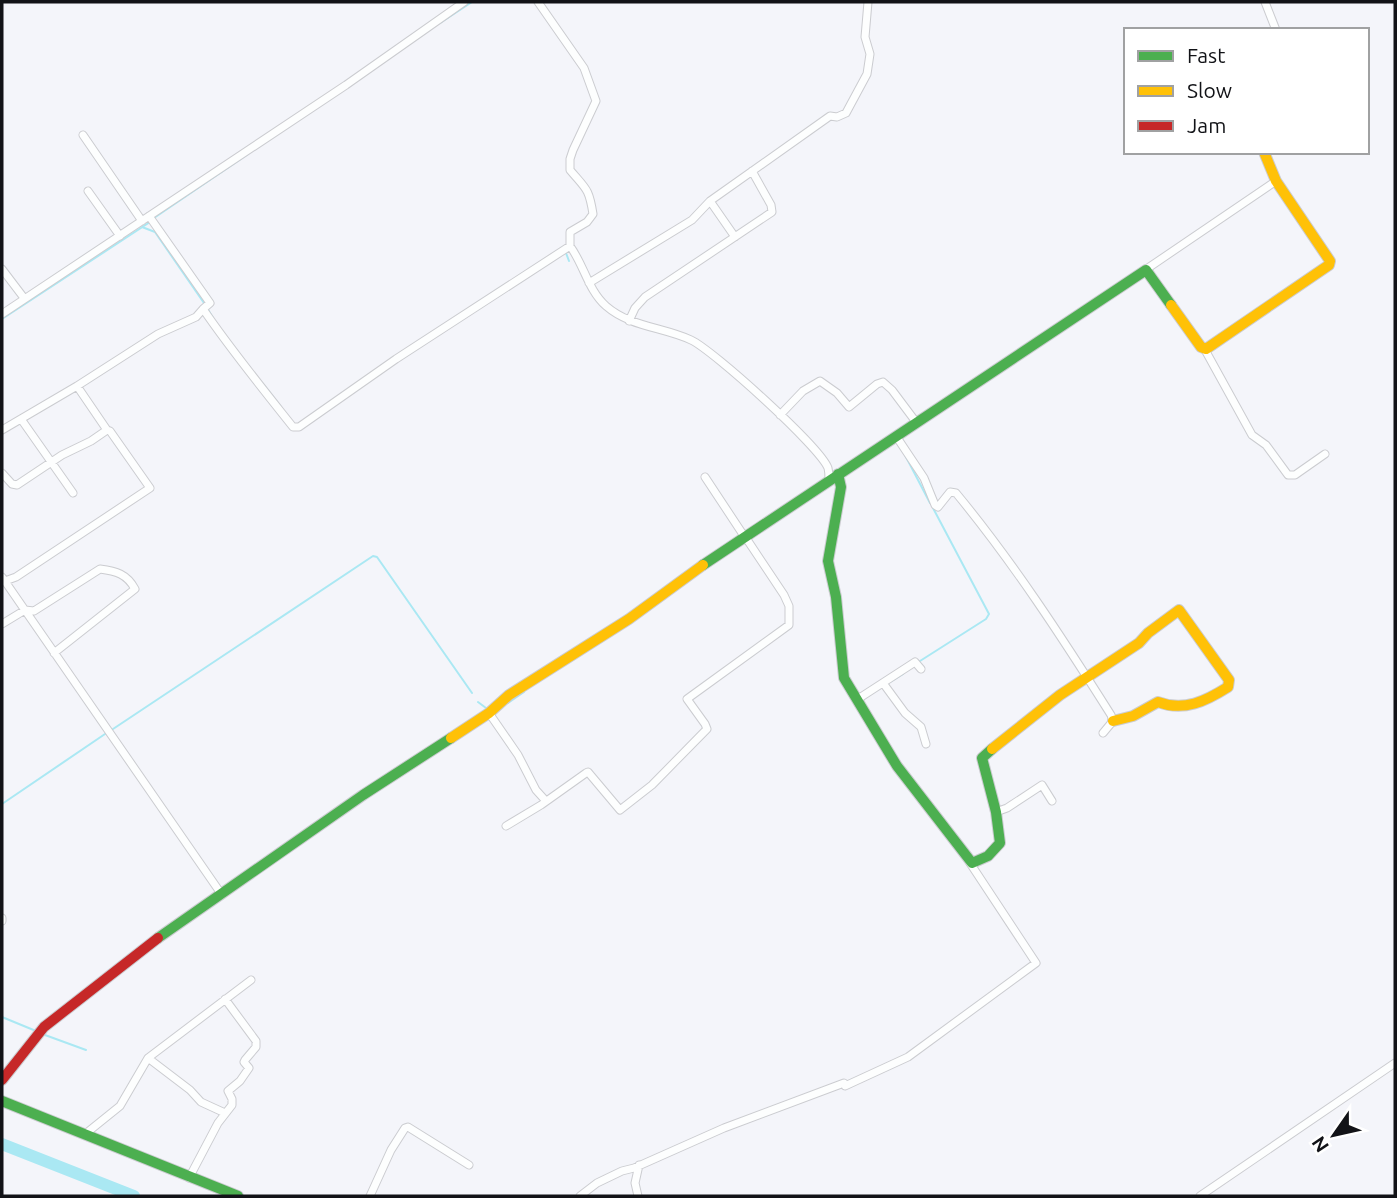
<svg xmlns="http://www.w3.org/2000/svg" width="1397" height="1198" font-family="Ubuntu,sans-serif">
<rect width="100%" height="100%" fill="#f4f5fa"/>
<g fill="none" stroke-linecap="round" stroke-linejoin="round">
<path stroke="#aae8f3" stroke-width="2" d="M440,23L472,2
M154,218L248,154
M142,227L155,232L204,303
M566,253L569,261
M207,308L213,318
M2,319L150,222
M263,384L281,407
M905,455L930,503
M920,661L986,619L989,614L933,508
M890,682L903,674
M478,702L486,708
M508,703L524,692
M110,731L373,556L377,557L472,693
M2,804L105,734
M2,1017L36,1031
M45,1035L86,1050"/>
<path stroke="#aae8f3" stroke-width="12" d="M2,1144L134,1196"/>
<defs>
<path id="street" d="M538,2L584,68L596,101L573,150L570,159V170C586,189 589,188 593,214L587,222L570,232V246
M1265,2L1276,30
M83,135L142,221
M88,191L120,236
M710,201L735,237
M149,216L210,303L203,309C231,350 262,388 293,427H299L396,359L570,246C584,265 588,290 606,306C630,327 663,327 691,340C713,350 820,447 828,468C829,472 829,475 829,479
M1148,268L1276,181
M2,269L24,298
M589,283L692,220L710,201L830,116L837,117L846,113L867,74L870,54L865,37L868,2
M2,314L346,85L464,2
M629,321L635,308L645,297L772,212L771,205L752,171
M1204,348L1252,435L1266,445L1288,475H1295L1325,454
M780,415L803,391L820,381L837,393L849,407L877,384L883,382L892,390L916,422
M21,419L73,493
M2,430L77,386L158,334L196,317L203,309
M896,436L924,478L935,505L938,507L950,492L956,493C1013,562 1063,639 1111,715L1113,721L1103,733
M2,473L12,484L17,485L62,455L91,441L107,430L77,386
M705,477L744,536
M2,577L222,895
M5,581L16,577L150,488L110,431L107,430
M2,624L25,610L34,611L100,569C116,571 127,574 135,589L54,653
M883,683L905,713L921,727L926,744
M856,698L861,697L915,662L921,669
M489,713L518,755L536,790L545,800
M996,812L1007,808L1042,785L1052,801
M506,826L541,805L586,773L588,772L620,810L652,785L707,729L705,724L687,699L789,625V606L784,595L748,541
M2,918V921
M148,1058L190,1090L201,1102L225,1113
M84,1135L120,1106L148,1058L251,980
M189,1178L218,1123L232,1105V1099L228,1091L240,1081L249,1068L244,1062L245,1060L256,1047V1041L225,999
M370,1196L391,1150L405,1128L408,1127L469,1165
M580,1196L597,1183L622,1171L634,1168L724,1128L844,1083L845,1086L908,1057L1036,963L970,863
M638,1196L635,1183L639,1165
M1200,1196L1395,1063"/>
<path id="fast" d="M838,474L841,487L828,561L836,597L844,678L897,766L972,863L988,856L1000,843L996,812L982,758L992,749
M703,565L1146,270L1171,305
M158,938L363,795L451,738
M2,1101L238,1196"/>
<path id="slow" d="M1171,305L1201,347L1206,349L1329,265L1330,261L1276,181L1264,152
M451,738L489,713L509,695L629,619L703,565
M992,749L1060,695L1139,643L1148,633L1179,610L1229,680L1228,687C1206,701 1184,712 1158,702L1133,716L1113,721"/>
<path id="jam" d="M2,1080L44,1027L158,938"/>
</defs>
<use href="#street" stroke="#cbccd0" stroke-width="9"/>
<use href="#fast" stroke="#cbccd0" stroke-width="12"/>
<use href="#slow" stroke="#cbccd0" stroke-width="12"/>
<use href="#jam" stroke="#cbccd0" stroke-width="12"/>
<use href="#street" stroke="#fdfefe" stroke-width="7"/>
<use href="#fast" stroke="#4caf50" stroke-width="10"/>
<use href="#slow" stroke="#ffc107" stroke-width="10"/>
<use href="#jam" stroke="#c62828" stroke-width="10"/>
</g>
<rect width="1397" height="1198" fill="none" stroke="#121317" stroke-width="7"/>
<rect x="1124" y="28" width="245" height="126" fill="#ffffff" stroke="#a0a1a2" stroke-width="2"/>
<rect x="1138" y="51" width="35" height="10" fill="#4caf50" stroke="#a0a1a2" stroke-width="2"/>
<text x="1187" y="63" font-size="21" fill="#121317">Fast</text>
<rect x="1138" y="86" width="35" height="10" fill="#ffc107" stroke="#a0a1a2" stroke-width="2"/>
<text x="1187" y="98" font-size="21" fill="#121317">Slow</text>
<rect x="1138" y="121" width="35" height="10" fill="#c62828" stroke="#a0a1a2" stroke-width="2"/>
<text x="1187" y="133" font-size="21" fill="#121317">Jam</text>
<g transform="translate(1334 1135) rotate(236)" stroke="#ffffff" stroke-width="5" paint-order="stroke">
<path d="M0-5L12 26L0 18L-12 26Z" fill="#121317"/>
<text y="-10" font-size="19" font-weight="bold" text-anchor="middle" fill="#121317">N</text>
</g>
</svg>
